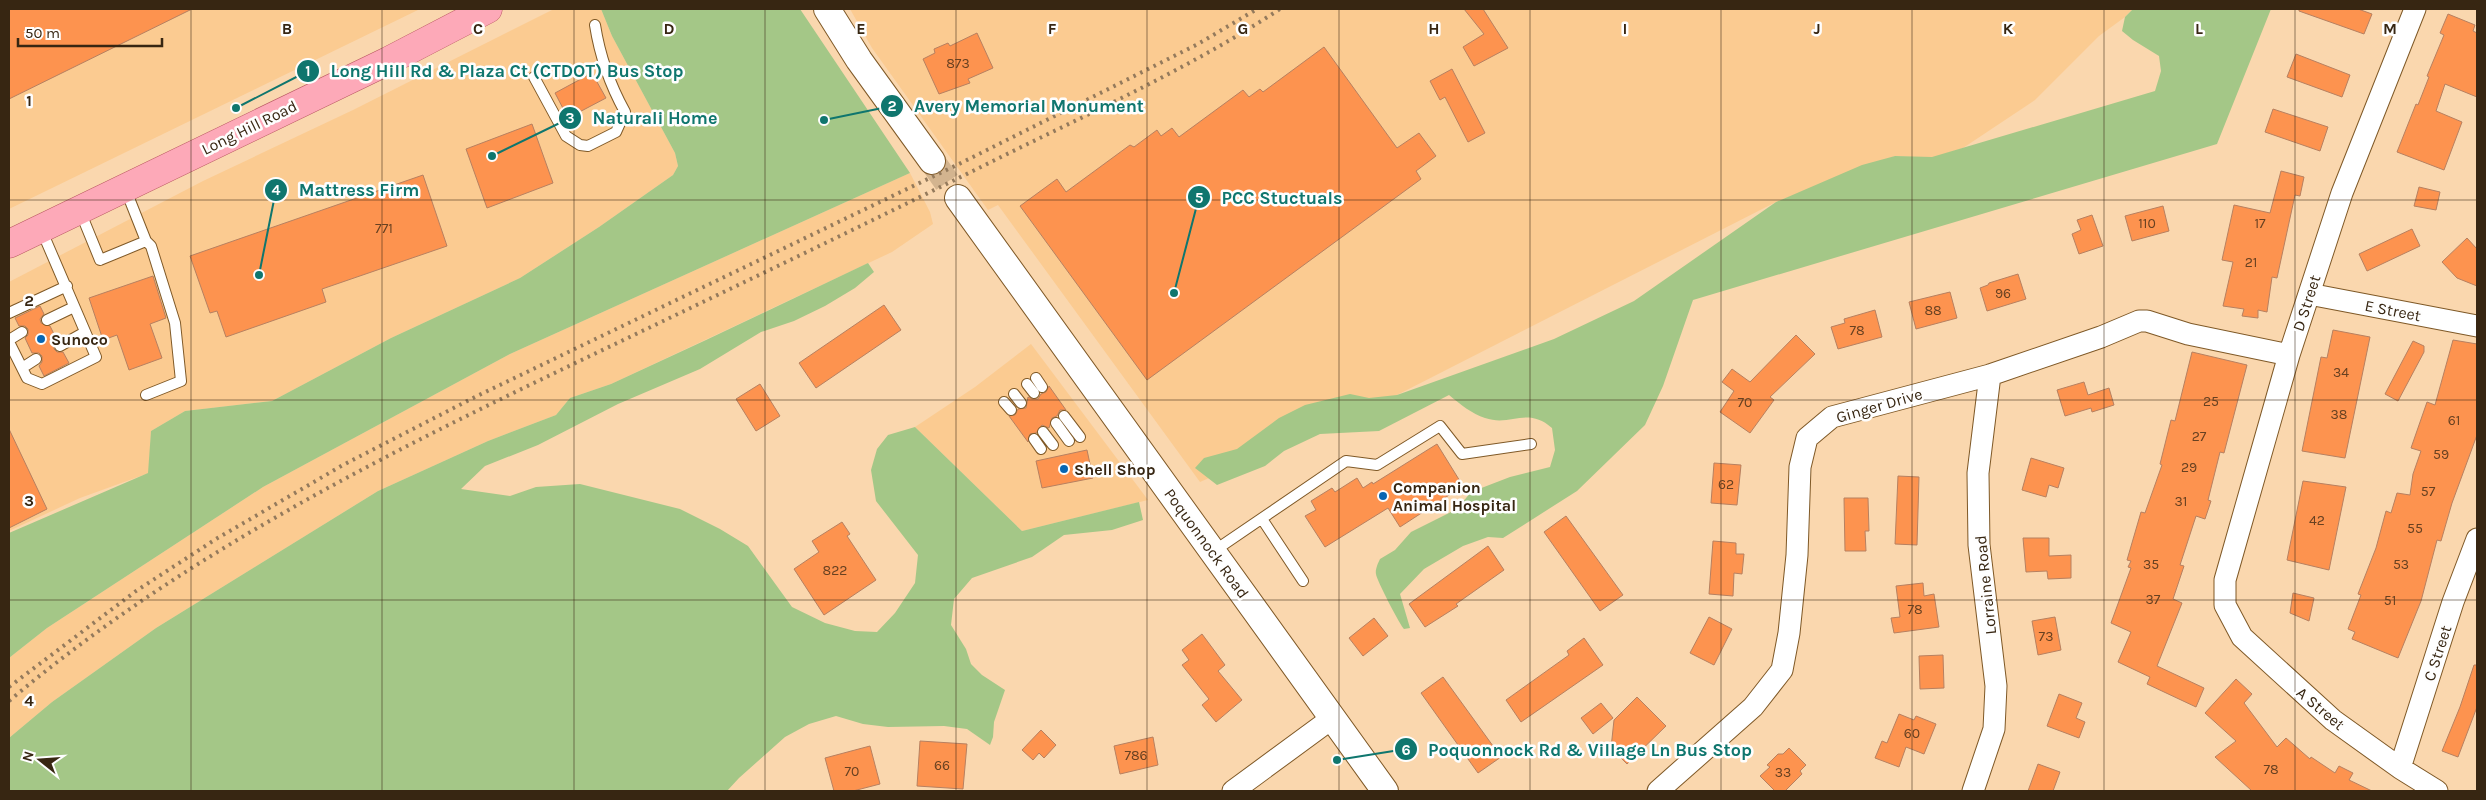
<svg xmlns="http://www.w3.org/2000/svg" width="2486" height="800" font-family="Karla,sans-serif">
<rect width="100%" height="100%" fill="#fad7ae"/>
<path fill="#fbcb91" d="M9,9H420L9,209Z
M554,9H601L612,36L675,153L678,166L673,175L599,227L520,278L391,338L272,401L185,411L151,431L149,473L80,498L9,531V282L203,181L353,110Z
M850,9H2133L2125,17L2099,36L2035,100L1963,148L1932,158L1895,156L1776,202L1397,395L1200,482L998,205L988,210L872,48Z
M910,173L930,212L933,224L892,252L611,384L570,398L556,415L488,441L378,491L156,628L52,702L9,738V658L47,628L263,487L510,354Z
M1031,344L1148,500L1022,531L915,427L975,387Z"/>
<path fill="#a4c787" d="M601,9H800L910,173L510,354L263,487L47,628L9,658V533L148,473L151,431L185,411L272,401L391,338L520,278L599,227L673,175L678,166L675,153L612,36Z
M2133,9H2271L2217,144L1693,300L1663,386L1645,425L1577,491L1503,538L1488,537L1463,546L1424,569L1400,594L1410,628L1404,629C1401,627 1376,579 1376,574C1375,570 1378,563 1380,559L1395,550L1411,532L1457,509L1471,492L1510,477L1550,467L1555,450L1552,428C1527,406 1511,427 1485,418C1472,414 1460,404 1449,395L1379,431L1320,434L1284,451L1265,466L1217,485L1195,468L1204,458L1237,449L1279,418L1305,405L1350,394L1369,398L1397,395L1554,339L1634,301L1776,202L1862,165L1895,156L1932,157L2155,91L2161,71L2159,56L2133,40L2122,31L2125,17Z
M868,263L874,272L855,288L825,306L794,321L761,332L700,369L618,404L538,445L485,466L461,489L510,496L536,487L580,484L680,509L720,529L748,546L792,607L825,623L855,631L877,632L895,613L915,583L918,555L876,501L871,470L877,449L888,435L915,427L1022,531L1139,502L1143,520L1112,530L1064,535L1032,557L972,578L954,599L951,625L966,649L971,664L982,675L1005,690L994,722L993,737L990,745L967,729L944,726L888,727L863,724L836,716L809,724L785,737L739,778L727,791H9V738L52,702L156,628L378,491L488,441L556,415L570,398L611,384L706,340Z"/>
<path fill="#fd934f" stroke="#b78060" d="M9,9H192L9,99Z
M1464,9H1483L1508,48L1474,66L1463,47L1484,34Z
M2299,9H2358L2372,14L2364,34L2299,11Z
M2448,14L2475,25L2473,31L2477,33V97L2445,84L2436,111L2462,122L2444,170L2397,152L2416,104L2418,105L2429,77L2427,76L2444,35L2440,33Z
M977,33L993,68L968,79L970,83L939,94L923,59L935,53L934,49L948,43L950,46Z
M1324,47L1397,148L1419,133L1436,156L1416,171L1421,179L1147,380L1020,206L1057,179L1066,192L1130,145L1134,147L1157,130L1161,136L1172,128L1179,137L1243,90L1249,97L1260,89L1263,92Z
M2296,54L2350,75L2342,97L2287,77Z
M1452,69L1485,133L1468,142L1445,97L1440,100L1430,81Z
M592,73L606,98L568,118L555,93Z
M2273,109L2328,127L2320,151L2265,132Z
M532,124L553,183L487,208L466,149Z
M2281,171L2304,177L2300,196L2295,195L2277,278L2272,277L2267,312L2258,310V318L2242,316L2244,309L2223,306L2233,262L2222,260L2234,205L2270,213Z
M423,175L447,246L322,289L326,302L226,337L217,311L210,313L190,256Z
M2419,187L2440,192L2436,210L2414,206Z
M2163,206L2169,231L2132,241L2125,216Z
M2092,215L2103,246L2079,254L2072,234L2081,230L2077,220Z
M2412,229L2420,246L2367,271L2359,254Z
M2467,238L2477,249V286L2457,278L2442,262Z
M2018,274L2026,299L1987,311L1980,288L1988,285L1989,283Z
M153,276L166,318L150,324L162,358L129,370L117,335L103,340L89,298Z
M1950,292L1957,318L1916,329L1909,302Z
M884,305L901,330L816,388L799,363Z
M40,306L44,314L40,319L41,323L50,326L57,340L54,343V349L57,352H63L69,363L44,376L39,366L42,362V356L39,353H32L25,338L28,335V329L25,326H19L15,318Z
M1875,310L1882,337L1838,349L1831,327L1845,323L1844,319Z
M2333,330L2370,337L2345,458L2302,451L2321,357L2327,358Z
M1796,335L1815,354L1770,397L1774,400L1750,433L1720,412L1734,391L1722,382L1732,369L1750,382Z
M2453,340L2477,344V435L2452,503L2441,541L2437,540L2421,601L2398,658L2352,639L2355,632L2348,629L2361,595L2358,594L2376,548L2386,511L2391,513L2397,493L2410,495L2413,474L2421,451L2411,448L2427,402L2435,405Z
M2413,341L2424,346V352L2398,401L2385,394Z
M2192,352L2247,365L2224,453L2220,452L2208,500L2211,501L2205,519L2196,516L2180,565L2184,566L2173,599L2182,603L2157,666L2204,688L2196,707L2147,684L2150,677L2118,662L2131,632L2111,623L2131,568L2128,567L2131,561L2127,560L2141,512L2145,513L2162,465L2160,464L2171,420L2175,421Z
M2084,382L2088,395L2109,388L2114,405L2092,412L2091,408L2065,416L2057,390Z
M760,384L780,416L756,431L736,399Z
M1049,386L1066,410H1060L1057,416L1052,418L1049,428L1042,425L1036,433L1030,434L1028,442L1009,416L1015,415L1018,409L1026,408L1028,397L1032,399H1038L1041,394L1046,392Z
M9,429L47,509L9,528Z
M1437,444L1463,486L1400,527L1388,508L1325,547L1305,516L1316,510L1311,501L1332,488L1335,492L1357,478L1363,488L1372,482L1373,484Z
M1087,450L1093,478L1042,488L1036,461Z
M2031,458L2064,468L2058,488L2049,485L2046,497L2022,490Z
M1714,463L1741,465L1737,505L1711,503Z
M1898,476L1919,477L1917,545L1895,544Z
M2303,481L2346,487L2329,570L2287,560Z
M1844,498H1868L1869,531H1865L1866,551H1845Z
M1566,516L1623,595L1600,611L1544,532Z
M842,522L850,534L847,536L876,580L824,615L794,569L819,552L812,541Z
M2023,538H2049V556L2071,555V578L2048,579L2047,571L2026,572Z
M1713,541L1736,543V554H1744L1742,574L1734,573L1733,596L1709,594Z
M1488,546L1504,570L1456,604L1458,606L1425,627L1409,604Z
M1923,583L1924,596L1934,594L1939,627L1894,633L1891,618L1900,617L1896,586Z
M2293,593L2314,598L2309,621L2290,613Z
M1709,617L1732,629L1714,665L1690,653Z
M2055,617L2061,650L2038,655L2032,621Z
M1374,618L1388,636L1363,656L1349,638Z
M1202,634L1225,665L1218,671L1242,700L1216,722L1202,705L1209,699L1182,665L1189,660L1182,650Z
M1584,638L1603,665L1521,722L1506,700L1569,655L1567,651Z
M1943,655L1944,688L1920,689L1919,656Z
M2474,665H2477V707L2458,757L2442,751L2460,707Z
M1443,677L1501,757L1478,773L1421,693Z
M2236,679L2252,694L2244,703L2277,747L2286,738L2310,759L2311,757L2335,773L2339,766L2353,773L2349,780L2372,791H2252L2215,757L2236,741L2205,713Z
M2059,694L2082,703L2076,718L2085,722L2079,738L2047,726Z
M1637,697L1666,726L1627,764L1611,748L1614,720Z
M1601,703L1613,718L1593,734L1581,718Z
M1899,714L1914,720L1916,716L1936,724L1924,754L1906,747L1899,767L1875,758L1882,741L1887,743Z
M1041,730L1056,745L1044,758L1039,753L1033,760L1022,750Z
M1153,737L1158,765L1120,774L1114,746Z
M920,741L967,744L963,789L917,786Z
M870,746L880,784L853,791H834L825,758Z
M1789,748L1806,765L1800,771L1802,774L1785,791H1775L1760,776L1770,767L1767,765L1778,754H1783Z
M2038,764L2060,772L2053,791H2028Z"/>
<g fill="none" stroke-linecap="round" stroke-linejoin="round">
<path stroke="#d3b48f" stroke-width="26" stroke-dasharray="26 13" stroke-linecap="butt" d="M932,161L958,198"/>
<defs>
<path id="service" d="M534,77L566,136L580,145L588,146L616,132L625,112C609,83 600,57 595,25
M80,211L100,260L146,241L125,188
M9,313L67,286
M47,320L74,307
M9,340L22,332
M9,342L27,378L42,384L96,357L41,229
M60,346L85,332
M22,368L36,359
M1036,378L1042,387
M1027,384L1034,393
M1014,394L1021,403
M146,395L181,381L175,323L151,246L146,241
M1004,402L1011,410
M1064,416L1080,437
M1056,423L1069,441
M1043,432L1053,445
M1034,439L1041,449
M1262,519L1303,581
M1214,551L1346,461L1377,465L1440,426L1462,454L1531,444"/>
<path id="minor" d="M2415,9L2342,193L2289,355L2225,580V605L2242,637L2333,720L2400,768L2437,791
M2309,294L2477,326
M2400,768L2453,602L2477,539
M1233,791L1331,719
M1658,791L1753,707L1782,670L1789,633L1797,555L1800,467L1807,438L1832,417L1990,375L2101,337L2139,321H2147L2188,334L2289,355
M1973,791L1994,729L1996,686L1979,545L1978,473L1990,375"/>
<path id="tertiary" d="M827,9L859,60L932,161
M958,198L1385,791"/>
<path id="primary" d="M9,244L388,61L488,9"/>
</defs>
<use href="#service" stroke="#7f5927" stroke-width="12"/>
<use href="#minor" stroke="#7f5927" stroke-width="23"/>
<use href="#tertiary" stroke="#7f5927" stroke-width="28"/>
<use href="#primary" stroke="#b7555f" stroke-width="29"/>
<use href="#service" stroke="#fff" stroke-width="10"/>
<use href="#minor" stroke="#fff" stroke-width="21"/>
<use href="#tertiary" stroke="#fff" stroke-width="26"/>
<use href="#primary" stroke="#fda9b8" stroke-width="28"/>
<path stroke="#947a5c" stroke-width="4" stroke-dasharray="2.5 5" stroke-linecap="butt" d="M9,687L136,591L216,539L343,465L475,397L963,162L1198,44L1257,9
M9,701C182,555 387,453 590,356C726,291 862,226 997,159C1092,112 1190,68 1280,9"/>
</g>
<path fill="none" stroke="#372612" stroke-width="1" stroke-opacity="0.55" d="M191,9V791M382,9V791M574,9V791M765,9V791M956,9V791M1147,9V791M1339,9V791M1530,9V791M1721,9V791M1912,9V791M2104,9V791M2295,9V791M9,200H2477M9,400H2477M9,600H2477"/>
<g fill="#0866b3" stroke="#fefefe" stroke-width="2">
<circle cx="41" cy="339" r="5"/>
<circle cx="1064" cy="469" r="5"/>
<circle cx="1383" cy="496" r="5"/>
</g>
<g text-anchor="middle" stroke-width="5" stroke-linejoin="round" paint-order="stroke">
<g font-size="14" fill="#684121">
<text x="958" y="68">873</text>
<text x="2147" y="228">110</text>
<text x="2260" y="228">17</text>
<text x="384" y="233">771</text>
<text x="2251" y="267">21</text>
<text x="2003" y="298">96</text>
<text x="1933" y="315">88</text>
<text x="1857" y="335">78</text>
<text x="2341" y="377">34</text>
<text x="2211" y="406">25</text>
<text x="1745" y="407">70</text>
<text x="2339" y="419">38</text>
<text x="2454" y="425">61</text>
<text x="2199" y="441">27</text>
<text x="2441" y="459">59</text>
<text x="2189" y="472">29</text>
<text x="1726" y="489">62</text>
<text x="2428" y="496">57</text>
<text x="2181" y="506">31</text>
<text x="2317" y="525">42</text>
<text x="2415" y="533">55</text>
<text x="2151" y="569">35</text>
<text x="2401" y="569">53</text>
<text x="835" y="575">822</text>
<text x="2153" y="604">37</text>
<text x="2390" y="605">51</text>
<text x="1915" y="614">78</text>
<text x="2046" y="641">73</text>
<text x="1912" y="738">60</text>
<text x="1136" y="760">786</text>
<text x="942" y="770">66</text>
<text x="2271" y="774">78</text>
<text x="852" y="776">70</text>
<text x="1783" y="777">33</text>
</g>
<g font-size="16" fill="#372612" stroke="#fefefe">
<text transform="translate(249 127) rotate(-26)" y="6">Long Hill Road</text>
<text transform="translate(2306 303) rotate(-72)" y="6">D Street</text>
<text transform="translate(2393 310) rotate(11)" y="6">E Street</text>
<text transform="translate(1879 405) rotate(-16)" y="6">Ginger Drive</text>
<text transform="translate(1207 543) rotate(54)" y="6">Poquonnock Road</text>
<text transform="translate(1985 585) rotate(-96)" y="6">Lorraine Road</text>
<text transform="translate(2437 653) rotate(-72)" y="6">C Street</text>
<text transform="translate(2321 708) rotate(40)" y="6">A Street</text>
</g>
<g font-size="16" font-weight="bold" fill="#372612" stroke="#fefefe" text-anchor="start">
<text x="51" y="345">Sunoco</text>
<text x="1074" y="475">Shell Shop</text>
<text x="1393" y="493">Companion<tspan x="1393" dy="18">Animal Hospital</tspan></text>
</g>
</g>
<g font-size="16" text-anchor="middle" font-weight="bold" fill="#372612" stroke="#fefefe" stroke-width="5" stroke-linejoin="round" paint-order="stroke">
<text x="287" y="34">B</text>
<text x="478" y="34">C</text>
<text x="669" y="34">D</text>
<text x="861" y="34">E</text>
<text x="1052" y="34">F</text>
<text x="1243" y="34">G</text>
<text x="1434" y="34">H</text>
<text x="1625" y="34">I</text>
<text x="1817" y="34">J</text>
<text x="2008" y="34">K</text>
<text x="2199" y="34">L</text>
<text x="2390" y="34">M</text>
<text x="29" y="106">1</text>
<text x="29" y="306">2</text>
<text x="29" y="506">3</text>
<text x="29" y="706">4</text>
</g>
<path fill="none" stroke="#0f766e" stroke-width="2" d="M236 108L308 71M824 120L892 106M492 156L570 118M259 275L276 190M1174 293L1199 197M1337 760L1406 749"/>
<g fill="#0f766e" stroke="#fefefe" stroke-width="2">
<circle cx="236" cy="108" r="5"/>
<circle cx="824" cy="120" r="5"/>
<circle cx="492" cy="156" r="5"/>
<circle cx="259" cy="275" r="5"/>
<circle cx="1174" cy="293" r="5"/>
<circle cx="1337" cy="760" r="5"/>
<circle cx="308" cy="71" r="12"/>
<circle cx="892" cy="106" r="12"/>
<circle cx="570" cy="118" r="12"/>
<circle cx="276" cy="190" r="12"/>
<circle cx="1199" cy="197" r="12"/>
<circle cx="1406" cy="749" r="12"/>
</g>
<g font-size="15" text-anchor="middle" font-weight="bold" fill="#fff">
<text x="308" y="76">1</text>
<text x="892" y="111">2</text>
<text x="570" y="123">3</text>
<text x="276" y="195">4</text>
<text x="1199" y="203">5</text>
<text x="1406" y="755">6</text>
</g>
<g font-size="18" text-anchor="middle" font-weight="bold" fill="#0f766e" stroke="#fefefe" stroke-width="5" stroke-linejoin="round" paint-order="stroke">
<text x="507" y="77">Long Hill Rd &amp; Plaza Ct (CTDOT) Bus Stop</text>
<text x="1029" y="112">Avery Memorial Monument</text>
<text x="655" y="124">Naturali Home</text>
<text x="359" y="196">Mattress Firm</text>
<text x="1282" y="204">PCC Stuctuals</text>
<text x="1590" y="756">Poquonnock Rd &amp; Village Ln Bus Stop</text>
</g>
<rect width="2486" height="800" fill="none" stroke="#372612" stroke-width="20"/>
<g transform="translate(40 760) rotate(287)" stroke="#fefefe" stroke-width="4" paint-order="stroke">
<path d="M0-4L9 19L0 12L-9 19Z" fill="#372612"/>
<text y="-8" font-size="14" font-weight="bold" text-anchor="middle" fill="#372612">N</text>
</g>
<path d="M18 38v8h144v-8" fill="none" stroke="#372612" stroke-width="2.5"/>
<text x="25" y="38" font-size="15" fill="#372612" stroke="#fefefe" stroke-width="4" paint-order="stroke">50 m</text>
</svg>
